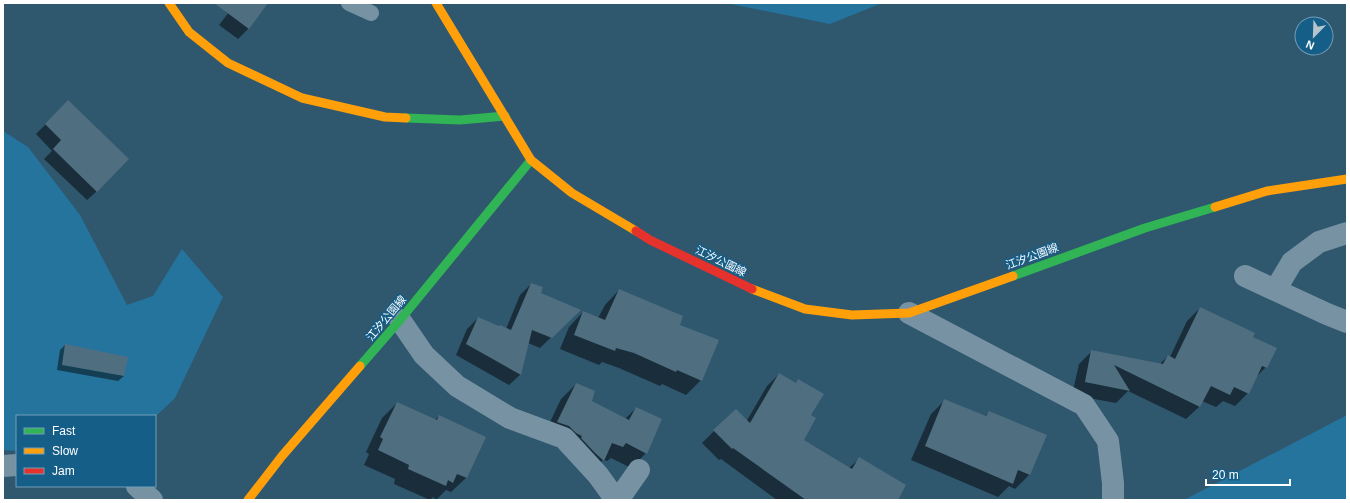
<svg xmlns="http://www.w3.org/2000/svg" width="1350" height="503" font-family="Arial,'Noto Sans JP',sans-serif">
<rect width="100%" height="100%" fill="#2f576e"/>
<path fill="#25749e" d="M726,3H882L830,24Z
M3,131L28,147L80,215L127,305L153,296L182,249L223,297L175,398L155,417L17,416V451L3,450Z
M1347,415V500H1184Z"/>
<path fill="#0007" d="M236,3H267L249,28L238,39L219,25Z
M68,102L97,191L87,200L44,159L52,151L36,134Z
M531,284L540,294L579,310L540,348L528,343L520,375L509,385L456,355L467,329L478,318L506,329L520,295Z
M619,290L679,325L701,380L686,395L662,384L660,386L619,368L602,362L599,365L560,349L569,327L583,312L598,318L605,305Z
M1200,308L1252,338L1266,367L1255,378L1248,393L1235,406L1223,401L1216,407L1202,401L1200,406L1186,419L1128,391L1116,403L1072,395L1079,364L1092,351L1160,364L1168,356L1170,357L1187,321Z
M65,345L124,376L118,381L57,370L60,350Z
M779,374L795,384L799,380L810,415L802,440L849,468L859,459L896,500H777L721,459L719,460L702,443L714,431L746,422L767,386Z
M576,384L591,402L625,419L636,408L646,453L631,468L611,458L607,461L603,460L588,475L567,454L543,437L561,399Z
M945,400L984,417L989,412L1045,436L1029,475L1015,489L1009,486L998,497L911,460L931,414Z
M397,403L435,420L439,416L484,438L466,478L451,492L446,490L436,500L433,497L430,500L394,484L395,479L364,465L369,454L366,452L382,418Z"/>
<path fill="#4f6f81" d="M214,3H268L249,29Z
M68,100L129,159L97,192L53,149L61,140L45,124Z
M531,283L543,287L541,293L581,310L552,338L532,330L521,375L466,344L478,317L499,326L500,325L511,330Z
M619,289L683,316L680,325L719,340L702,381L677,370L676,372L634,353L616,348L615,351L574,335L583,311L605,320Z
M1200,307L1255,333L1253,337L1277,348L1267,368L1262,366L1249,394L1234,387L1230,395L1211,386L1200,407L1114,365L1130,391L1085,382L1091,350L1163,364L1168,355L1175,359Z
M65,344L128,357L124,376L62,365Z
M779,373L796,383L798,379L824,394L811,415L816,418L804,440L852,469L859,457L906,485L898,500H806L733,448L732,449L713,430L736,409L750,423Z
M576,383L595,391L592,401L629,420L636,407L662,419L647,454L626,443L623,447L612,443L604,461L595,453L581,438L582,436L576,433L569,426L557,422Z
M944,399L986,416L989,411L1047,435L1030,475L1018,470L1013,484L925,446Z
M397,402L437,420L439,415L486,437L467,478L457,474L453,483L448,480L446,486L408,469L409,465L378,450L383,439L380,437Z"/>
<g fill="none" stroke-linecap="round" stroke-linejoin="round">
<path stroke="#7692a3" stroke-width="16" d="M349,3L371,13"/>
<path stroke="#7692a3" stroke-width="22" d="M1245,276L1327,314L1347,322
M1276,289L1292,262L1319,242L1347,233
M909,313L1084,405L1108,441L1113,483V500
M400,320L424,355L457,386L510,418L564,438L598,475L616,500
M3,466L17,465
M137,486L152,500
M618,500L639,470"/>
<path stroke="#30b455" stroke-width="9" d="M406,118L460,120L505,116
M1013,276L1145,228L1215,207
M360,366L400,320L531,160"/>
<path stroke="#ff9f0a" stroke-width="9" d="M169,3L189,32L228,63L302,98L385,117L406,118
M436,3L531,160L572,193L636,231
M1215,207L1267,191L1347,179
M752,289L805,309L852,315L909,313L1013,276
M248,500L282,456L360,366"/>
<path stroke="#e5322d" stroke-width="9" d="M636,231L650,240L752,289"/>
</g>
<g text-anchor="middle" stroke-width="3" stroke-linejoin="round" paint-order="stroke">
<g font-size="11" fill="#fff" stroke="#155e88">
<text transform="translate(1032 256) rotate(-20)" y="4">江汐公園線</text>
<text transform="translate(721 261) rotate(26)" y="4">江汐公園線</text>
<text transform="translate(386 318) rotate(-50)" y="4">江汐公園線</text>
</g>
</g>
<rect width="1350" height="503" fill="none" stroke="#ffffff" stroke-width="8"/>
<rect x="16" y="415" width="140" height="72" fill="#155e88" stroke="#739eb8"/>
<rect x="24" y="428" width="20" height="6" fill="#30b455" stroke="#739eb8"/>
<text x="52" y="435" font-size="12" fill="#ffffff">Fast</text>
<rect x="24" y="448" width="20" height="6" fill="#ff9f0a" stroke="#739eb8"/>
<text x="52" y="455" font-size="12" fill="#ffffff">Slow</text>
<rect x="24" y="468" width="20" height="6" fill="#e5322d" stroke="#739eb8"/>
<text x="52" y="475" font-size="12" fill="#ffffff">Jam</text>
<g transform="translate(1314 36) rotate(203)"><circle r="19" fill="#155e88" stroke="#739eb8"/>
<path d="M0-3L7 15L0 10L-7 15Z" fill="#b6c4cc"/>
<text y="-6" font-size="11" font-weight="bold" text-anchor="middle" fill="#ffffff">N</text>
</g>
<path d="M1206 479v6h84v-6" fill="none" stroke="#ffffff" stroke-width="2"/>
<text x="1212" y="479" font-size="12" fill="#ffffff" stroke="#155e88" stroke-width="3" paint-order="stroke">20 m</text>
</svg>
